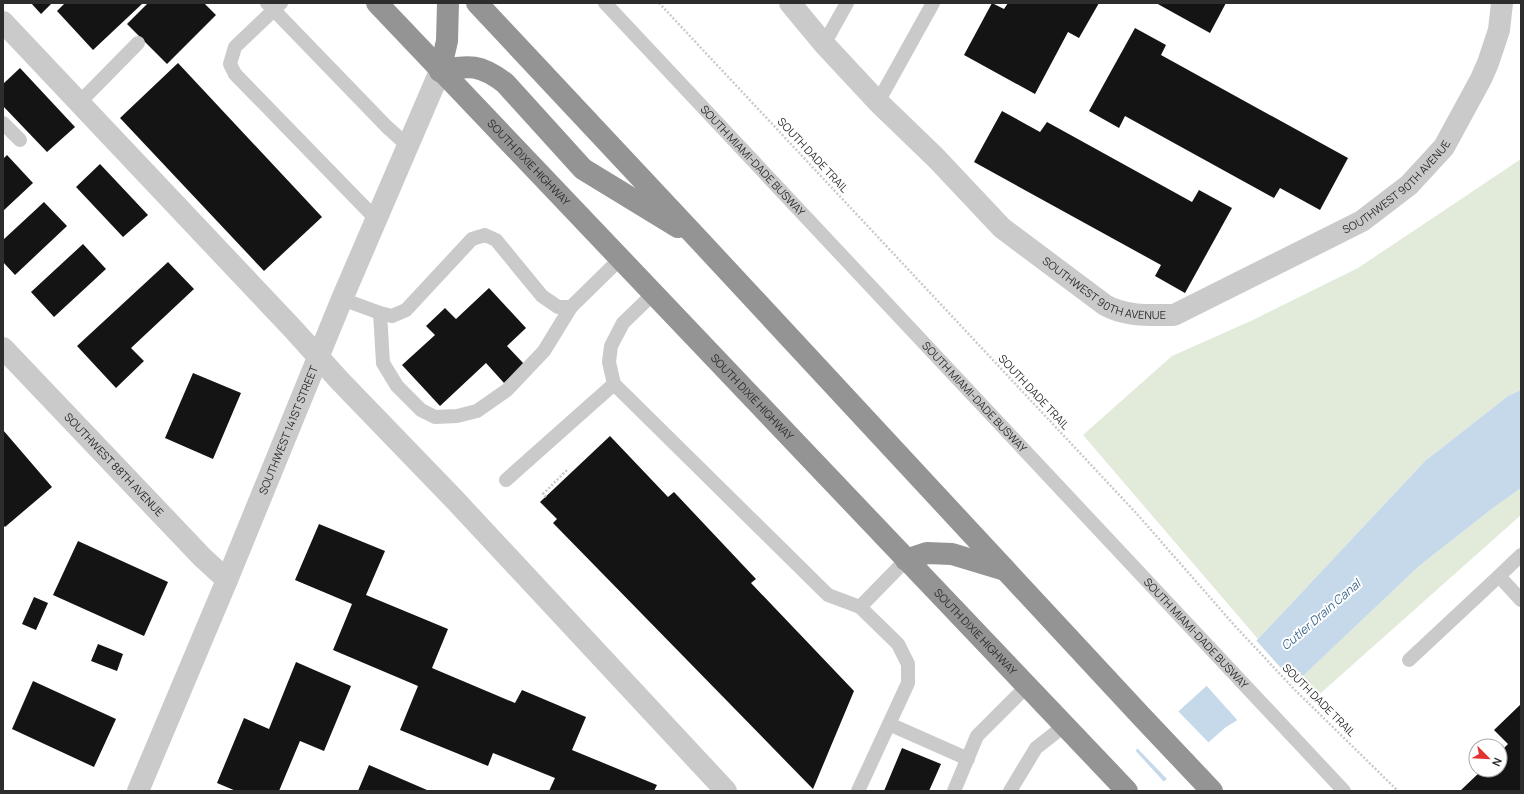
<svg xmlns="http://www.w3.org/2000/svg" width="1524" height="794" font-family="Manrope,sans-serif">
<rect width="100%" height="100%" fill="#fff"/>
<path fill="#e2eada" d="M1521,159V390L1508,396L1425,461L1258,639L1083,435L1172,356L1253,320L1358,268Z
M1521,488V515L1313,700L1296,682L1419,566L1493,508Z"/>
<path fill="#c6d9ea" d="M1521,390V488L1493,508L1419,566L1288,690L1226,727L1153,791H1091L1258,639L1425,461L1508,396Z"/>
<path fill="#fff" d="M1255,639L1296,685L1289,691L1239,722L1205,684Z
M1177,710L1210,744L1168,780L1136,747Z
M1134,749L1165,783L1156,791H1089Z"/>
<path fill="#141414" d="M31,3H52L41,14Z
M65,3H143L93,50L57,11Z
M148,3H204L216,15L167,64L127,24Z
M992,3L1004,9L1008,3H1099L1079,38L1068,32L1035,94L964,55Z
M1156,3H1226L1210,33Z
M1135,28L1166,45L1161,55L1348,158L1320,210L1280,188L1274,198L1125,116L1119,128L1089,111Z
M178,63L322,217L264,271L120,118Z
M20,68L75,127L47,152L3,106V84Z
M1002,111L1040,132L1047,122L1192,202L1199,190L1232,208L1185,293L1155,276L1161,265L974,162Z
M7,155L33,183L3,211V159Z
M100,164L148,215L123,237L76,187Z
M44,202L67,226L15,275L3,262V240Z
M83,244L106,269L54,317L31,292Z
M168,262L194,289L131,348L144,361L116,388L77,346Z
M489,288L526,328L507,346L524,364L504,383L486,363L440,406L402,365L435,335L426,326L445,308L456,319Z
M193,373L241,393L213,459L165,438Z
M3,430L52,487L5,527L3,525Z
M610,436L668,497L674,492L756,579L751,583L854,691L813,789L553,523L557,519L540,502Z
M319,524L385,551L366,595L448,629L432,668L515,703L522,690L586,717L572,750L657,785L654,791H549L555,778L493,753L488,766L400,730L418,686L333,650L352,604L295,580Z
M78,541L168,582L144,636L53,595Z
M34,597L48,603L36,630L22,624Z
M98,644L123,654L117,671L91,661Z
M296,662L351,686L324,751L300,741L279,791H236L217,783L244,718L269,729Z
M33,681L116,719L94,767L12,729Z
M1521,704V791H1460L1482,770H1500V752L1508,744L1494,730Z
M902,748L941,764L929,791H884Z
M369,765L427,790V791H358Z"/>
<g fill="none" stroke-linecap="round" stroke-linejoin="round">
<path stroke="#cacaca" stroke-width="2.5" stroke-dasharray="2 2" stroke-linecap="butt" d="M659,3L1137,514L1235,626L1294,689L1398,791
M546,497L543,494L567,470"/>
<g stroke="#cacaca" stroke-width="14">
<path d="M267,3L387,127L407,145"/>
<path d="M281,3L235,47L230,64L235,74L376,219"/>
<path id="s1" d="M605,3L1344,791"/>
<path d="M824,44L847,3"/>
<path d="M878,102L933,3"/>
<path d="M79,103L138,43"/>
<path d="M3,123L20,140"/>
<path d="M653,294L623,323L611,346L609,362L614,384L828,595L860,607L906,560"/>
<path d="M342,299L380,313L392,316L406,310L472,239L485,235L496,240L542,296L558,307H571L620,259"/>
<path d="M380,313L383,363L397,386L421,410L435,417L457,416L477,411L507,390L544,351L571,307"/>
<path d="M506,480L614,384"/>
<path d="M1521,555L1499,576L1521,600"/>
<path d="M1409,660L1499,576"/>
<path d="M889,724L968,759"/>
<path d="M858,791L908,683V664L898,644L860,607"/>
<path d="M954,791L977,736L1027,686"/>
<path d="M1010,791L1036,748L1064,726"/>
</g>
<g stroke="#cacaca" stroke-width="22">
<path id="s2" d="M790,3L824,44L878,102L936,158L1002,228L1105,305C1126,317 1152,315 1174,315L1362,221L1409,185L1444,147L1481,79L1488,63L1499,30L1502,3"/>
<path d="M3,22L293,329L340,381L454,499L726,791"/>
<path id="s3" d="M3,348L202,557L227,580"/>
<path id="s4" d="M138,791L227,580L342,299L440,71"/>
</g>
<g stroke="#949494" stroke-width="22">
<path id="s5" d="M377,3L1127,791"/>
<path d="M477,3L700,241L1142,717L1212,791"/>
<path d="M440,71C470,65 480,64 505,83L583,169L678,227"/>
<path d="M440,71L447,41L448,3"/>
<path d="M906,560L927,553L952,554L1005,570"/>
</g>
</g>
<g text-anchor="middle" stroke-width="4" stroke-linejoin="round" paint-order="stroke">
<g font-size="11" fill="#2d2d2d" stroke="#fff">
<text transform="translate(813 155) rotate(47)" y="4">SOUTH DADE TRAIL</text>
<text dy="4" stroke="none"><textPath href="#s1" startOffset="216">SOUTH MIAMI-DADE BUSWAY</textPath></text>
<text dy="4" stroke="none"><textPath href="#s5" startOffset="220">SOUTH DIXIE HIGHWAY</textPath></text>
<text dy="4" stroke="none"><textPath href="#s2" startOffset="767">SOUTHWEST 90TH AVENUE</textPath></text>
<text dy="4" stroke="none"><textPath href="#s2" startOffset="431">SOUTHWEST 90TH AVENUE</textPath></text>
<text transform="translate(1034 392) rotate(47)" y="4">SOUTH DADE TRAIL</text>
<text dy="4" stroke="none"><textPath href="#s5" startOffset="544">SOUTH DIXIE HIGHWAY</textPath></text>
<text dy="4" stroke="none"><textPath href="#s1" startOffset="540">SOUTH MIAMI-DADE BUSWAY</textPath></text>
<text dy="4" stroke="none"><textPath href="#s4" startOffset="391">SOUTHWEST 141ST STREET</textPath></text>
<text dy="4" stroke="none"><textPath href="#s3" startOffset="161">SOUTHWEST 88TH AVENUE</textPath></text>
<text dy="4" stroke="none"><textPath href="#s5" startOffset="868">SOUTH DIXIE HIGHWAY</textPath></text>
<text dy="4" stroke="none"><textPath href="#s1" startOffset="864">SOUTH MIAMI-DADE BUSWAY</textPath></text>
<text transform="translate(1319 700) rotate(45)" y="4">SOUTH DADE TRAIL</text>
</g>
<g font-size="12" font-style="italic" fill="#3c678d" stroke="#fff">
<text transform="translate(1321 615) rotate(-41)" y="4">Cutler Drain Canal</text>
</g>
</g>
<rect width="1524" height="794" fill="none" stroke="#2d2d2d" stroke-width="8"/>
<g transform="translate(1488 758) rotate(114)"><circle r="19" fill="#ffffff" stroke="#ababab"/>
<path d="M0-3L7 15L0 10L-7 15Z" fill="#e23330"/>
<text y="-6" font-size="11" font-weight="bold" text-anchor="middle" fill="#2d2d2d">N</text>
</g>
</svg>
